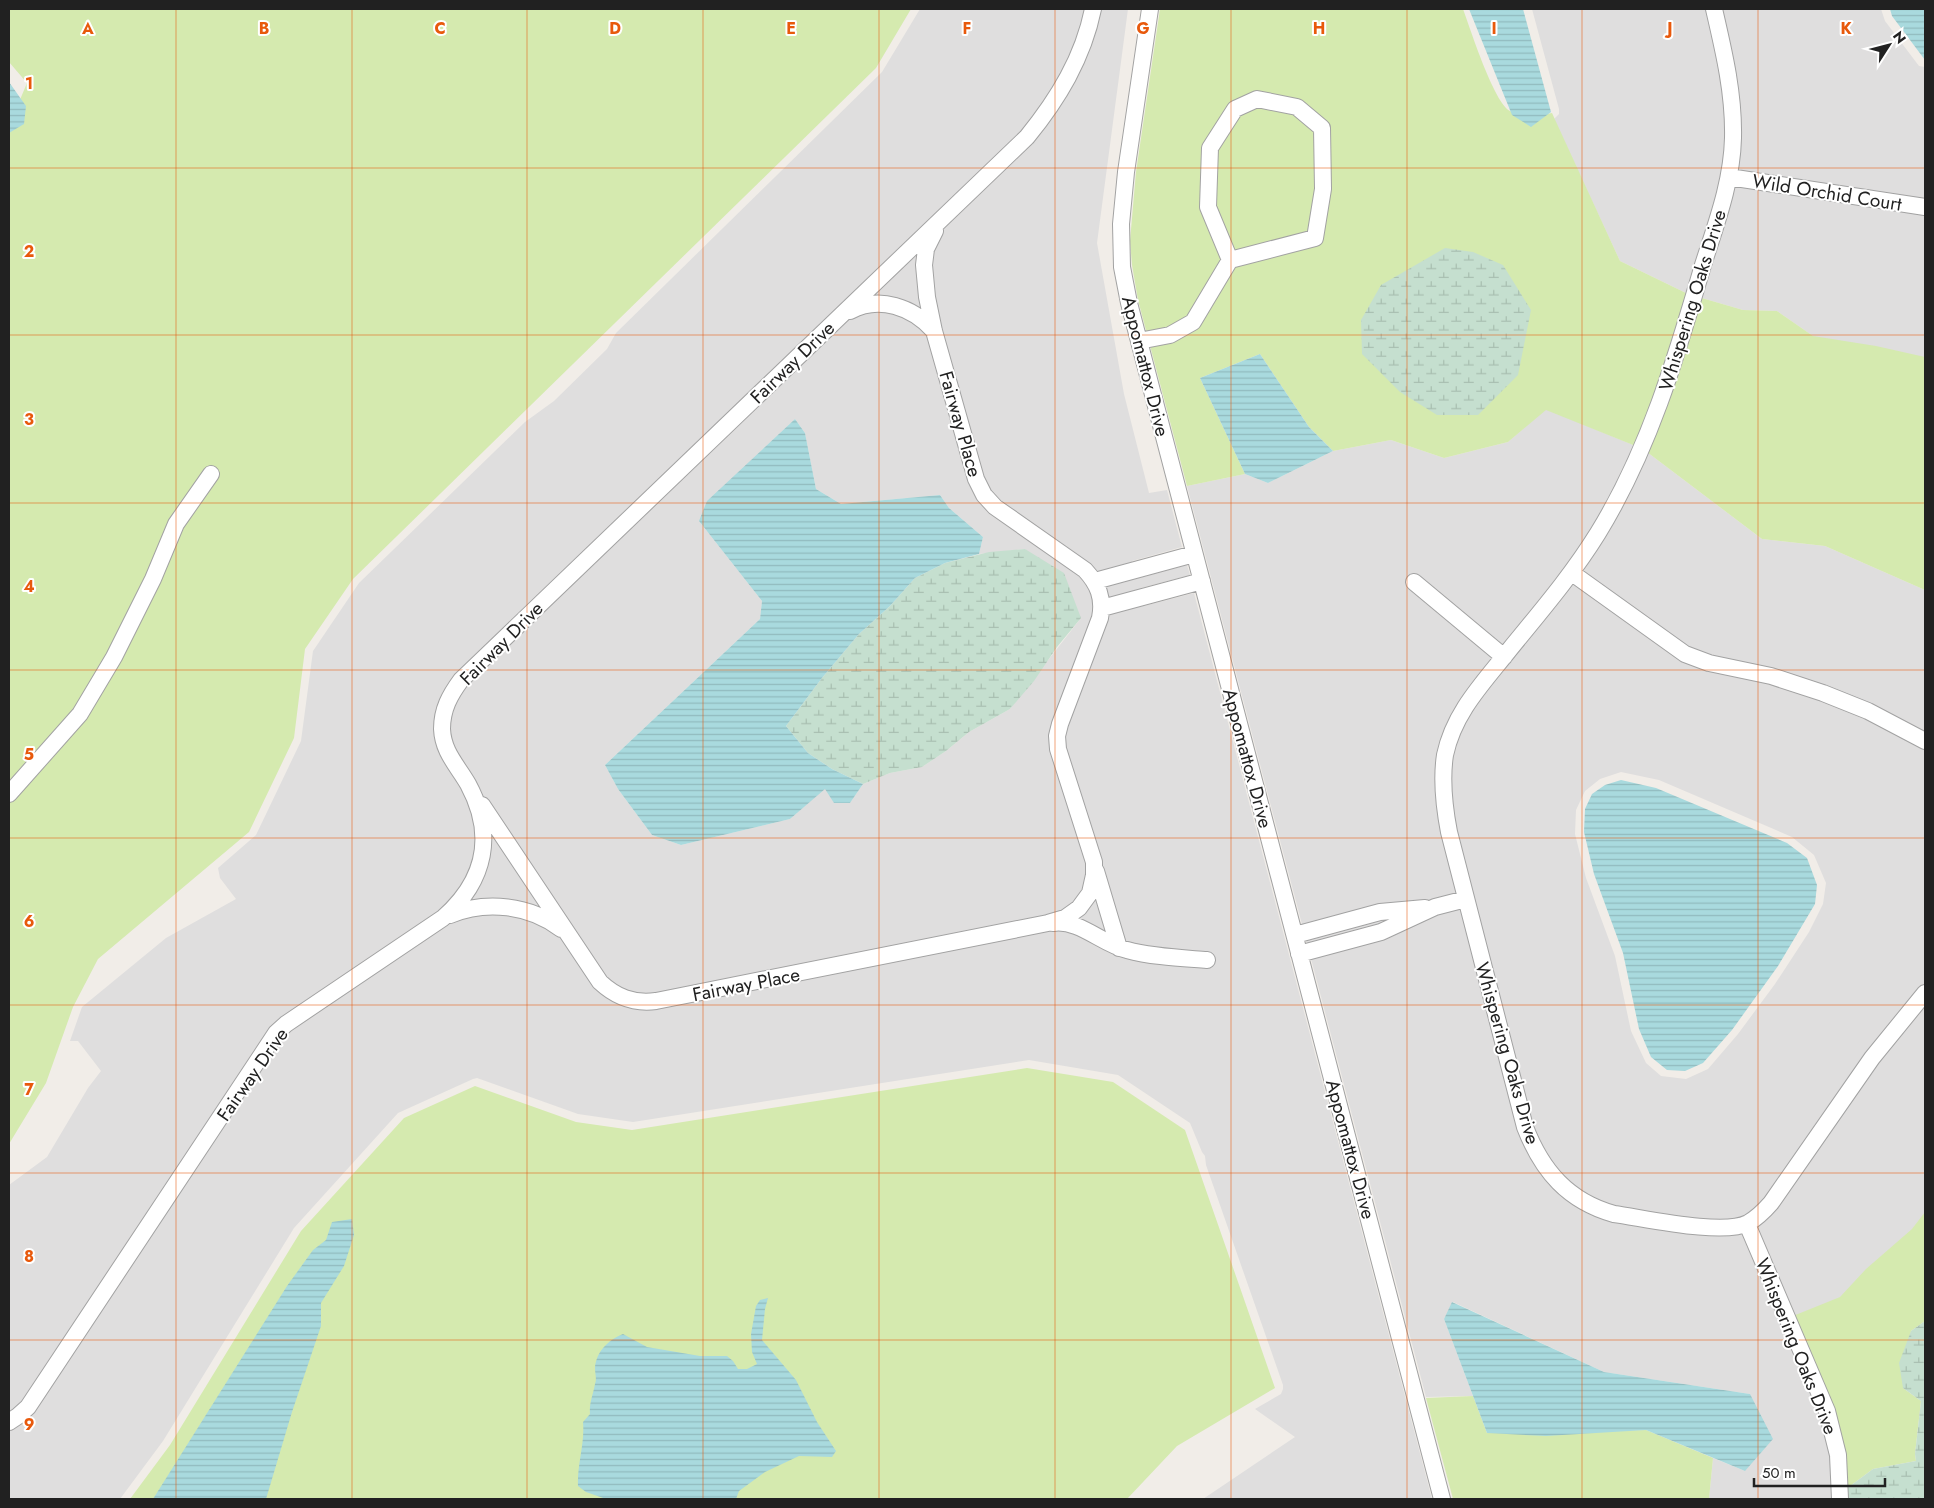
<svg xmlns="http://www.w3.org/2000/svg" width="1934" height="1508" font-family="Jost,sans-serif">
<defs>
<pattern id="wetland-marsh" width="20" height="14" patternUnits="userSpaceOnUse" patternTransform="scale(1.25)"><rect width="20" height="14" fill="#c5dfcf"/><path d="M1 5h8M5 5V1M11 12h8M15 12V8" fill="none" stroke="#a9bfb1"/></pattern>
<pattern id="water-rules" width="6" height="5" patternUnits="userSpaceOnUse" patternTransform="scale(1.25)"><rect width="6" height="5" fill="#a9dade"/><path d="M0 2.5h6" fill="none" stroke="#91bbbe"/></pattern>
</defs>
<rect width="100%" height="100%" fill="#f1ede8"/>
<path fill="#dfdede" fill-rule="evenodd" d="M920,9H1128L1097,243L1124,394L1149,493L1167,490L1182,547L1132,561L1135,579L1187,565L1190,575L1141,588L1144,606L1194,593L1432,1499H1203L1295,1437L1255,1409L1281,1394L1283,1389V1385L1206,1165L1205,1156L1202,1152L1190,1123L1118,1075L1029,1060L633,1122L578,1114L477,1078L473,1079L398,1113L294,1228L163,1441L120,1499H9V1185L47,1157L88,1088L101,1071L78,1041H70L82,1007L166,938L236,899L220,878L218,868L256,835L301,741L313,651L359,583L525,422L554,401L607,349L616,333L882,72ZM795,419L805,433L816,489L841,504L940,495L949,508L983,537L979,554L1025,549L1081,618L1010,709L969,732L946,751L922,767L890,773L863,784L850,803L825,788L790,819L681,845L652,835L618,789L605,765L760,619L762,601L699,521L761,451Z
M1532,9H1881L1885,21L1919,66L1925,67V371L1820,341L1777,311L1743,310L1688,294L1620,261L1554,119L1559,114V109Z
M1546,409L1643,449L1762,539L1825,546L1925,590V1241L1835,1443L1842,1499H1709L1713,1458L1745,1471L1750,1394L1604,1372L1453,1302L1444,1319L1473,1396L1426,1397L1187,486L1245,474L1268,483L1333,451L1391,440L1444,458L1508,442ZM1621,772L1659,780L1792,837L1814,855L1826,883L1823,904L1809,932L1775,984L1738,1034L1708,1069L1686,1079L1661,1076L1646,1063L1631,1031L1615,956L1586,878L1575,834L1576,810L1585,791L1600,779Z"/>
<path fill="#d5eaaf" d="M9,9H911L876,68L353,579L305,649L294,738L249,832L98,959L73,1007L46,1083L9,1144V126L27,83L9,62Z
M1160,9H1463C1470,28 1494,103 1510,111C1522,118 1539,116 1552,113L1620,261L1688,294L1743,310L1777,311L1813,336L1876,346L1925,357V590L1825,546L1762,539L1643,449L1546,410L1508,442L1444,458L1391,440L1333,451L1309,427L1260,354L1200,378L1245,474L1187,486L1138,300L1132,265L1130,241L1136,172Z
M1027,1068L1113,1082L1185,1130L1275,1388L1177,1446L1127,1499H130L170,1445L301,1231L404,1118L475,1086L576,1122L632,1130Z
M1925,1212V1321L1911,1331L1903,1388L1921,1401L1915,1454L1916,1461L1873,1469L1842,1492L1835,1443L1788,1318L1840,1297L1866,1269L1912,1229Z
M1473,1396L1487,1433L1646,1430L1713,1458L1709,1499H1453L1426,1398Z"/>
<path fill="url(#wetland-marsh)" d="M1445,248L1473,252L1503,265L1531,310L1518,375L1478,415H1437L1400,392L1362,354L1361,320L1381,285Z
M1025,549L1064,573L1081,618L1057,647L1034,681L1010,709L969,732L946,751L922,767L890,773L863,784L832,769L808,753L786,726L822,678L859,634L890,606L915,578L945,563L989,552Z
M1925,1321V1499H1842V1492L1873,1469L1916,1461L1915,1454L1921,1401L1903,1388L1899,1363L1911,1331Z"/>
<path fill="url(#water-rules)" d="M1469,9H1523L1551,112L1531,127L1512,115Z
M1890,9H1925V60L1892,16Z
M9,82L26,106L24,124L9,133Z
M1260,354L1309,427L1333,451L1268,483L1245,474L1200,378Z
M795,419L805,433L816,489L841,504L940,495L949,508L983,537L979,554L945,563L915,578L890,606L859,634L822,678L786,726L808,753L832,769L863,784L850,803H834L825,789L790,819L681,845L652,835L618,789L605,765L760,619L762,601L699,521L707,501Z
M1621,780L1656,788L1787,843L1807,858L1817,885L1815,904L1778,966L1732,1030L1703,1063L1685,1071L1667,1070L1651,1057L1639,1029L1623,953L1594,874L1584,832L1585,809L1592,794L1605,785Z
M352,1219L354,1235L344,1266L321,1303V1326L292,1412L266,1499H153L287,1286L313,1250L326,1240L332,1222Z
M768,1298L765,1309L762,1340L796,1380L817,1422L836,1451L832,1457L799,1456L765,1472L739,1491L736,1499H606L586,1492L578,1486C577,1464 585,1444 583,1422L590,1414C589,1403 593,1395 595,1384C597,1379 595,1374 595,1368C596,1352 608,1340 623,1334L647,1347L700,1356H727L733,1361L738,1369H747L757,1364L752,1352L751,1334L756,1306L760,1300Z
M1452,1302L1604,1372L1750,1394L1773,1439L1745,1471L1646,1430L1546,1436L1487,1433L1444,1319Z"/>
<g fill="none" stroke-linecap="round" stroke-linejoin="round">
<defs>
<path id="minor" d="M1150,9L1126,172L1121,224L1122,267L1129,303L1442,1499
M1714,9C1724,52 1734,94 1733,138C1732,182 1716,224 1703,265C1676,358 1649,450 1598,533C1572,575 1541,611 1510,649C1484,682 1454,712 1445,755C1441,781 1444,806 1449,832L1525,1127C1542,1171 1568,1201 1614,1214C1644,1218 1723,1236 1748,1223C1757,1218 1764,1211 1771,1203L1872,1058L1925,993
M1729,177L1925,207
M850,311C879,295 913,307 934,331
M1139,341L1170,335L1193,322L1230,260L1315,238L1323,189L1322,128L1297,107L1257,99L1235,109L1210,148L1208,207L1230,260
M1572,573L1685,654L1709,663L1771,676L1823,693L1868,711L1925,741
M1095,581L1194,554
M1414,582L1504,657
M1102,608L1202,581
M9,794L80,714L114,657L153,579L176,524L211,474
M482,805L600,982C616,997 633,1004 656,1001L1048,923L1065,918L1079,908L1090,893L1094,875V862L1058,749L1057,736L1060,724L1100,618C1104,598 1098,584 1085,570L995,507L984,495L976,479L934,331L927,297L924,265L926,249L935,231
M1096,871L1119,948
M450,915C486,900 530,905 561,929
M1053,923C1079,919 1102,944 1127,950C1153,957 1181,958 1207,960
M1295,935L1380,912L1425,908
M1299,954L1381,932L1435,907L1466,899
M1747,1224L1827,1411L1838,1455L1840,1499
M9,1422L18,1416L28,1407L276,1033L286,1024L443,918C486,880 495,834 468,784C457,765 443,752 442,729C442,709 450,695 461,680L1027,137C1058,99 1083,58 1093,9"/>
</defs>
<use href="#minor" stroke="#a2a2a2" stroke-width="18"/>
<use href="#minor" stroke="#fff" stroke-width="16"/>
</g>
<path fill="none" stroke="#e8590c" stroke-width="1" stroke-opacity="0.55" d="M176,9V1499M352,9V1499M527,9V1499M703,9V1499M879,9V1499M1055,9V1499M1231,9V1499M1407,9V1499M1582,9V1499M1758,9V1499M9,168H1925M9,335H1925M9,503H1925M9,670H1925M9,838H1925M9,1005H1925M9,1173H1925M9,1340H1925"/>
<g text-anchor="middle" stroke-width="4" stroke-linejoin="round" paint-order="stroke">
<g font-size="19" fill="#212121" stroke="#fff">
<text transform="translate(1827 192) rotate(9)" y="7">Wild Orchid Court</text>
<text transform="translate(1692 300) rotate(-73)" y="7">Whispering Oaks Drive</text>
<text transform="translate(792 362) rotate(-44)" y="7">Fairway Drive</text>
<text transform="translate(1146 366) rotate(76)" y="7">Appomattox Drive</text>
<text transform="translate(961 424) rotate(74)" y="7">Fairway Place</text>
<text transform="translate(501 643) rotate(-45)" y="7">Fairway Drive</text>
<text transform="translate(1248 758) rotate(75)" y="7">Appomattox Drive</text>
<text transform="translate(746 984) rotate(-11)" y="7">Fairway Place</text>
<text transform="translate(1508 1053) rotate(74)" y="7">Whispering Oaks Drive</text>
<text transform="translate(252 1074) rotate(-55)" y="7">Fairway Drive</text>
<text transform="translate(1351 1149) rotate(75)" y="7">Appomattox Drive</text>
<text transform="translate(1797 1346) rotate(68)" y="7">Whispering Oaks Drive</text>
</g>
</g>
<g font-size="16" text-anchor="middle" font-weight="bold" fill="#e8590c" stroke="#fff" stroke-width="4" stroke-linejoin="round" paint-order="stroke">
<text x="88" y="34">A</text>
<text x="264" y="34">B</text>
<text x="440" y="34">C</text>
<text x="615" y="34">D</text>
<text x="791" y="34">E</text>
<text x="967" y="34">F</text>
<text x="1143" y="34">G</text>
<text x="1319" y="34">H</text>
<text x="1494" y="34">I</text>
<text x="1670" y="34">J</text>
<text x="1846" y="34">K</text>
<text x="29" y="89">1</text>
<text x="29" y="257">2</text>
<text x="29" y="425">3</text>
<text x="29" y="592">4</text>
<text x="29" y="760">5</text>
<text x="29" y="927">6</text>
<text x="29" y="1095">7</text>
<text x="29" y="1262">8</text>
<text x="29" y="1430">9</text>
</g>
<rect width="1934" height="1508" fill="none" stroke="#212121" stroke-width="20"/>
<g transform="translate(1889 45) rotate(54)" stroke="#ffffff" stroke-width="4" paint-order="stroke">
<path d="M0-4L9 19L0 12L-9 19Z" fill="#212121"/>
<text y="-8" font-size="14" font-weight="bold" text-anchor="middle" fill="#212121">N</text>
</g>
<path d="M1754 1478v8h131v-8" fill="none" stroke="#212121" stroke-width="2.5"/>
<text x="1762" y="1478" font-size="15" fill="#212121" stroke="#ffffff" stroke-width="4" paint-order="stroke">50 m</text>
</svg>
